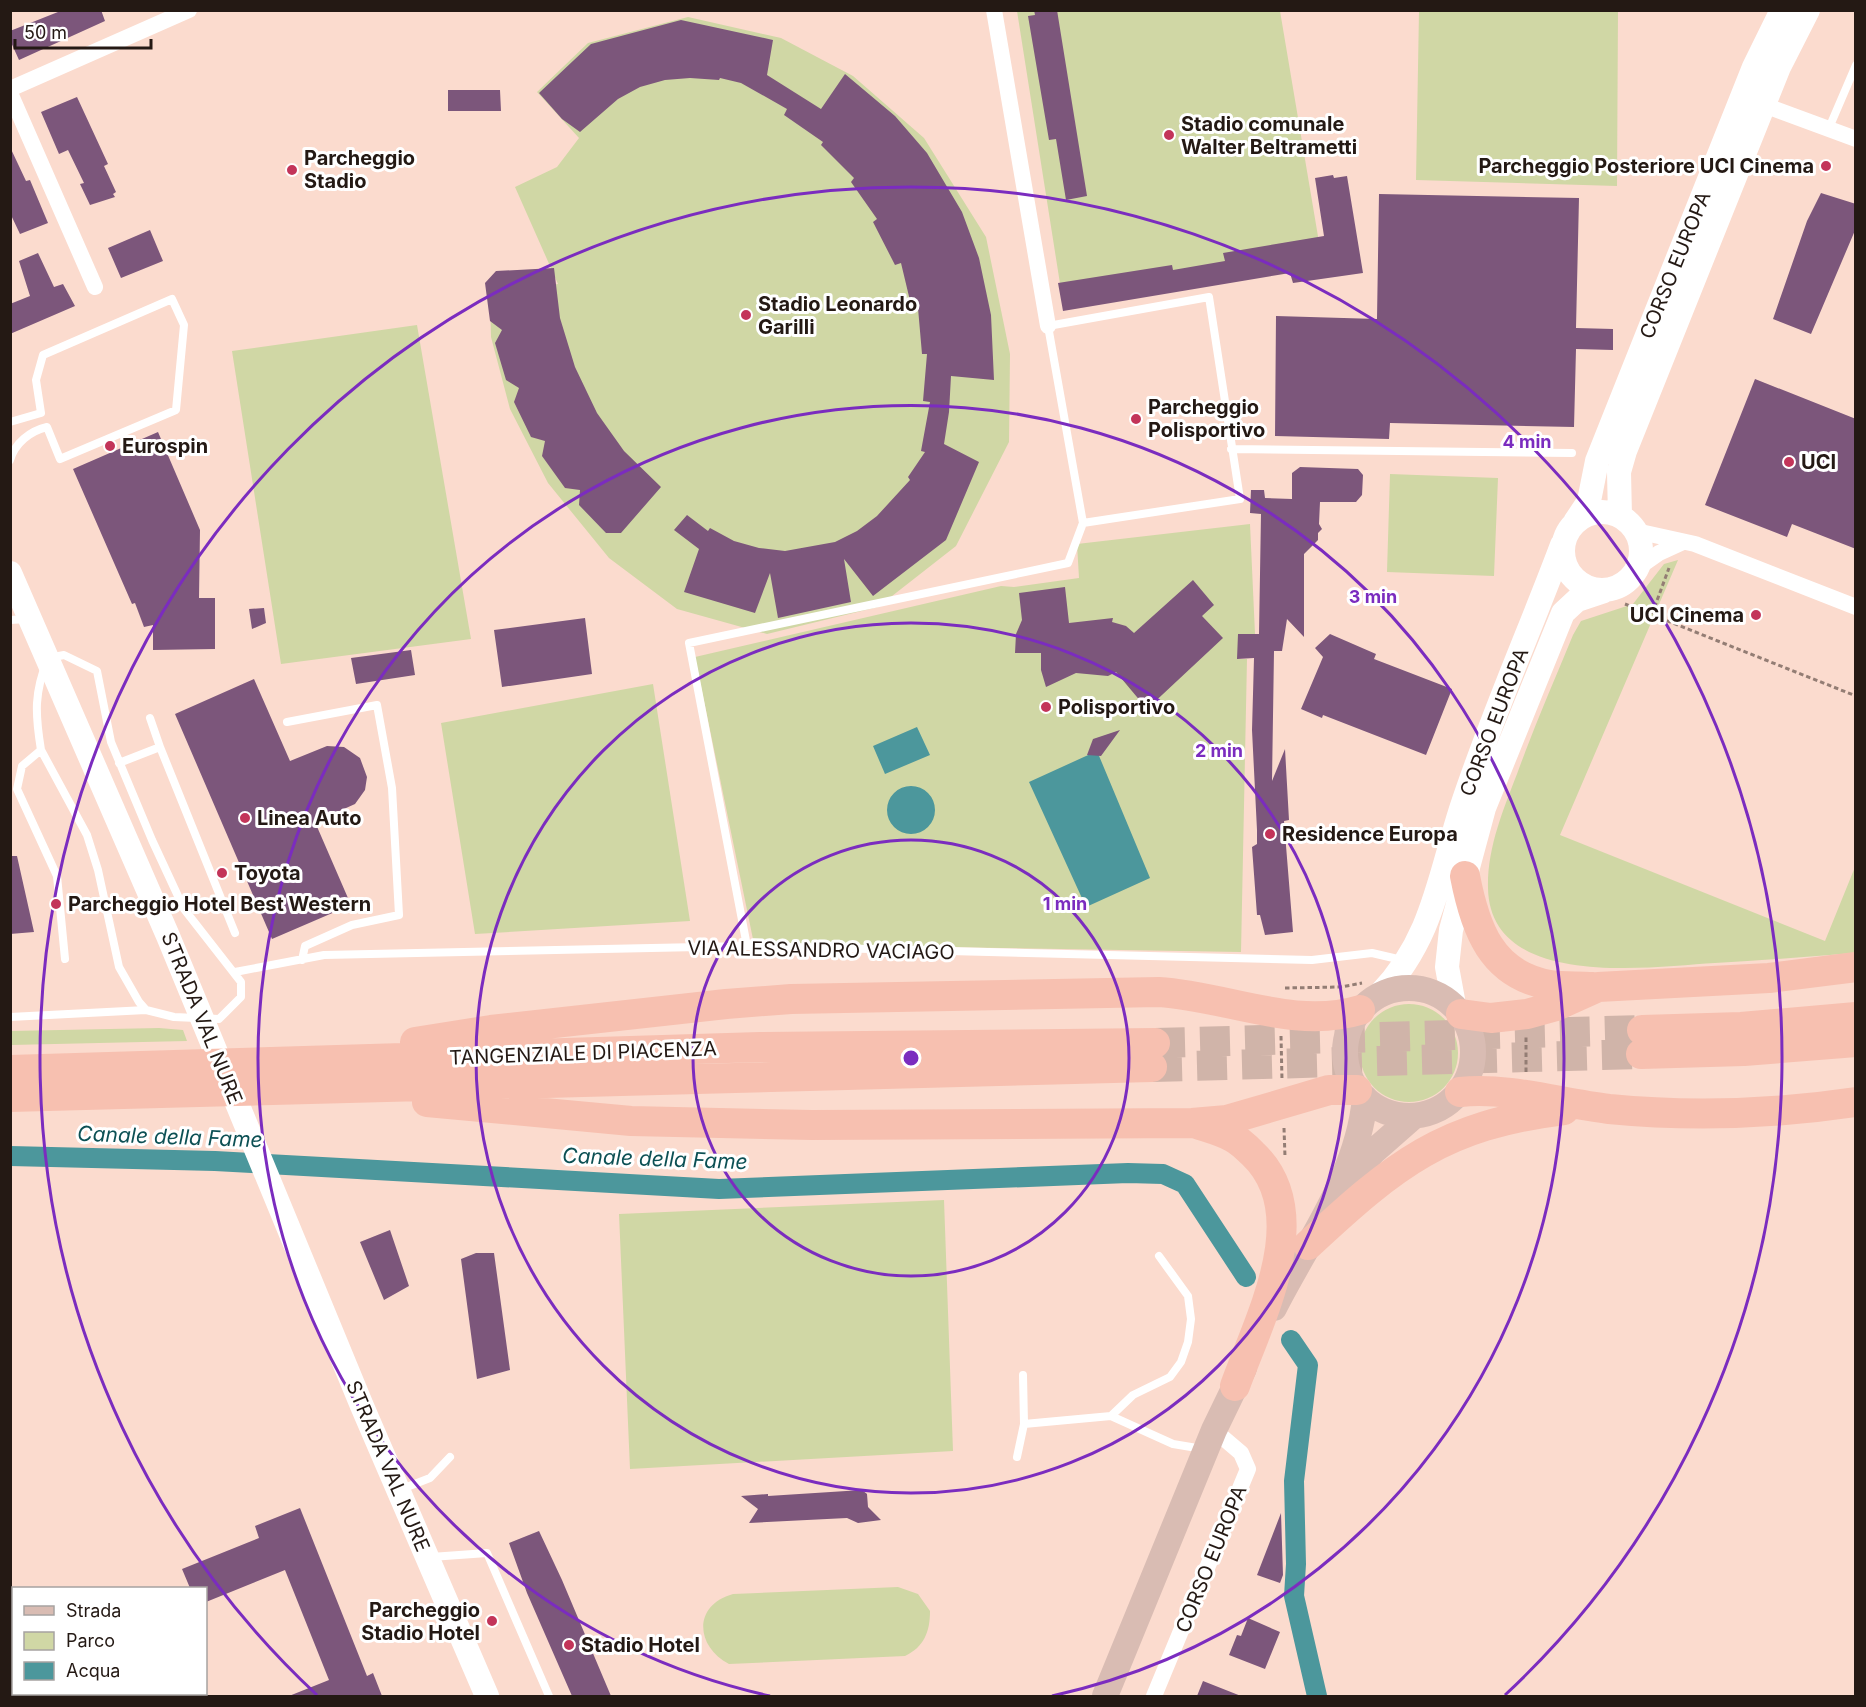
<svg xmlns="http://www.w3.org/2000/svg" width="1866" height="1707" font-family="Inter,sans-serif">
<rect width="100%" height="100%" fill="#fbdbce"/>
<path fill="#d0d7a5" d="M1017,11H1280L1322,260L1064,309Z
M1419,11H1618L1617,186L1416,180Z
M688,17L781,38L853,76L924,138L986,237L1010,354L1009,442L956,546L878,607L767,634L677,609L609,558L548,483L510,409L491,337L490,293L558,284L515,187L557,167L579,138L537,92L588,43Z
M417,325L471,639L281,664L232,351Z
M1390,474L1498,478L1494,576L1387,572Z
M1250,524L1255,634L1238,659H1247L1241,952L754,944L695,657L1001,586L1014,587L1079,578L1077,544Z
M1678,560L1560,835L1825,941L1855,867V953C1809,957 1762,960 1715,963C1649,967 1490,990 1488,888C1487,849 1503,810 1517,774C1534,727 1554,681 1573,635L1581,621L1633,604L1664,564Z
M653,684L690,921L475,934L441,723Z
M1360 1053a49 49 0 1 1 98 0a49 49 0 1 1-98 0Z
M159,1028L183,1030L187,1041L11,1045V1031Z
M944,1200L953,1451L630,1469L619,1214Z
M898,1587L918,1594L930,1611C930,1632 924,1647 905,1656L729,1664C695,1646 693,1605 733,1594Z"/>
<path fill="#4c979c" d="M917,727L930,755L885,774L873,746Z
M1097,751L1150,878L1086,907L1029,782Z
M887 810a24 24 0 1 1 48 0a24 24 0 1 1-48 0Z"/>
<g fill="none" stroke-linecap="round" stroke-linejoin="round">
<path stroke="#4c979c" stroke-width="20" d="M10,1156L215,1161L719,1189L1128,1173L1163,1174L1185,1184L1246,1277
M1291,1340L1308,1365L1294,1481L1296,1564L1294,1596L1317,1696"/>
</g>
<path fill="#7c567b" d="M63,10H101L105,21L19,60L10,40V31Z
M1034,10H1057L1087,196L1066,200L1056,139L1049,140L1028,16L1035,15Z
M681,20L773,40L767,75L821,109L845,74L895,116L927,153L962,212L979,258L991,315L994,380L951,376L949,412L944,444L979,462L946,540L873,596L844,559L851,602L778,618L770,573L755,613L684,592L699,549L674,530L687,515L708,531L710,528L734,541L759,548L785,551L835,542L857,531L877,516L910,480L908,477L925,452L921,451L930,402L923,401L927,354H922L918,308L912,309L901,263L895,265L873,222L877,219L851,182L854,178L821,145L823,142L784,115L787,109L741,83L720,78L719,80L690,78L665,80L640,87L618,99L580,132L562,119L539,93L591,44Z
M448,90H500L501,111H448Z
M77,97L108,164L104,166L116,192L113,194L115,197L90,205L80,184L84,183L68,150L59,154L41,112Z
M10,147L26,181L30,180L48,223L20,234L10,213Z
M1333,175L1334,178L1347,176L1363,273L1293,283L1290,273L1063,311L1058,283L1172,265L1173,270L1225,261L1223,253L1324,236L1315,178Z
M1821,193L1856,204V228L1811,334L1773,319L1807,221Z
M1379,194L1579,198L1576,328L1613,329V350L1576,349L1574,427L1390,423L1389,439L1275,436L1276,316L1377,319Z
M150,230L163,261L121,278L108,248Z
M38,253L54,287L63,284L75,306L10,334V304L30,296L19,261Z
M554,268L560,318L575,367L597,413L624,451L661,487L621,533H606L579,505L580,490L565,488L542,456L545,441L531,437L514,402L519,388L506,380L495,343L502,330L490,321L485,283L496,271Z
M1755,379L1856,419V549L1792,524L1787,537L1705,505Z
M158,432L200,530L199,598H215V649L153,650V625L144,627L135,603L132,604L73,469Z
M1300,467L1358,469L1363,475L1362,495L1356,502H1320L1319,524L1322,529L1318,533V540L1304,554V637L1287,619L1282,651H1274L1272,781L1285,749L1289,820L1284,821L1293,932L1265,935L1260,915H1257L1252,847L1257,844V830L1252,730L1254,658L1237,659L1238,634H1259L1261,514L1250,513L1251,490H1264L1265,498L1292,499V473Z
M1193,580L1214,605L1202,616L1223,638L1147,709L1116,672L1108,676L1076,673L1046,687L1041,670V653H1015L1016,634L1022,620L1019,593L1065,587L1069,623L1113,618L1112,622L1126,626L1134,633Z
M264,608L266,623L252,629L249,609Z
M585,618L592,674L502,687L494,630Z
M1330,634L1376,654L1374,659L1452,689L1426,755L1323,715L1322,718L1301,709L1323,657L1315,648Z
M411,650L415,675L356,684L351,658Z
M254,679L290,761L327,746L344,747L360,758L367,777L365,790L355,804L315,822L351,905L272,939L175,714Z
M1120,730L1101,756L1087,755L1093,739Z
M10,856H17L34,932L10,934Z
M390,1230L409,1286L384,1300L360,1242Z
M476,1253H494L510,1370L477,1379L461,1259Z
M862,1490L867,1494L868,1507L881,1520L858,1523L847,1518L749,1523L758,1509L741,1496L768,1494V1496Z
M300,1508L367,1676L373,1673L382,1696H289L329,1680L285,1570L206,1602V1588H190L182,1569L259,1538L255,1526Z
M1281,1513L1283,1575L1280,1583L1257,1575Z
M539,1531L562,1580L611,1696H572L527,1593L509,1543Z
M1248,1618L1280,1632L1265,1669L1229,1655L1237,1635L1241,1636Z
M1203,1681L1241,1696H1197Z"/>
<g fill="none" stroke-linecap="round" stroke-linejoin="round">
<path stroke="#d0b4a9" stroke-width="30" stroke-dasharray="30 15" stroke-linecap="butt" d="M1155,1043L1642,1030
M1152,1067L1641,1054"/>
<path stroke="#937d74" stroke-width="3" stroke-dasharray="4.5 3" stroke-linecap="butt" d="M1625,604L1856,696
M1652,614L1669,568
M1285,988L1341,987L1362,983
M1281,1036L1282,1080
M1526,1072V1037
M1284,1128L1285,1157"/>
<path stroke="#fff" stroke-width="8" d="M1829,128L1856,65
M1209,297L1240,499L1083,523L1048,326Z
M10,422L41,413L36,380L43,355L172,299L184,325L176,410L60,459L47,427C30,431 15,443 10,460
M1231,449L1572,453
M10,620L28,619
M150,718L160,747
M287,722L377,705L392,788L399,915L352,925L305,946L302,960
M41,750C35,713 34,693 48,658L64,655L97,671L111,742L152,840L184,909L241,982V997L219,1019L174,1017L146,1010L139,1002L119,967L98,870L87,835L41,750L22,766L17,789L57,876L65,959
M119,763L160,747L235,933
M747,946L689,643L1068,563L1083,523
M235,972L324,955L747,946L1312,960L1372,953L1402,960
M10,1017L146,1010
M1023,1375L1024,1424
M1111,1416L1133,1395L1170,1377L1181,1362L1188,1342L1191,1319L1188,1296L1159,1256
M1017,1457L1024,1424L1111,1416L1173,1444L1203,1449
M399,1490L430,1478L450,1457
M431,1557L487,1553L549,1696"/>
<path stroke="#fff" stroke-width="16" d="M994,10L1048,326
M10,89L189,10
M10,93L95,287
M1764,105L1856,139
M1636,531L1695,544L1856,607
M1639,567L1659,553L1683,542
M1154,1696L1248,1469L1241,1453L1214,1430"/>
<path stroke="#fff" stroke-width="24" d="M1563 551a39 39 0 1 1 78 0a39 39 0 1 1-78 0Z
M1620,516L1619,472L1625,451L1779,67L1808,10
M1575,522L1589,501L1597,461L1754,67L1782,10
M10,573L168,936L362,1406L487,1696
M1380,994C1432,940 1439,878 1461,809C1490,720 1529,633 1562,545
M1454,1005L1447,967L1451,930L1484,808L1563,613L1577,600L1604,591"/>
<path stroke="#d9bcb3" stroke-width="26" d="M1345 1052a64 64 0 1 1 128 0a64 64 0 1 1-128 0Z
M1347,1181L1373,1152L1414,1116
M1274,1308C1308,1241 1358,1175 1365,1098
M1105,1696L1214,1430L1244,1368"/>
<path stroke="#f7c0b0" stroke-width="30" d="M1465,876C1475,928 1491,975 1550,985C1563,987 1578,986 1592,987
M1461,1014L1491,1018L1527,1014L1556,1006L1598,987L1769,978L1856,967
M1642,1030L1741,1027L1856,1017
M415,1042L491,1030L726,1004L791,999L1159,992C1226,996 1294,1030 1360,1010
M1641,1054L1744,1051L1856,1042
M10,1070L760,1047L1155,1043
M1460,1092C1510,1087 1559,1103 1609,1109C1691,1117 1775,1114 1856,1102
M10,1097L1152,1067
M427,1102L631,1121L812,1125L1192,1123L1227,1120L1329,1090H1357
M1197,1124C1209,1128 1221,1131 1232,1137C1240,1141 1247,1148 1253,1154C1316,1214 1259,1319 1235,1386
M1308,1245C1395,1164 1443,1125 1564,1110"/>
</g>
<g fill="none" stroke="#7b2cbf" stroke-width="3">
<circle cx="911" cy="1058" r="218"/>
<circle cx="911" cy="1058" r="435"/>
<path d="M770 1696A653 653 0 1 1 1052 1696"/>
<path d="M317 1695A871 871 0 1 1 1505 1695"/>
</g>
<g fill="#c33459" stroke="#fff" stroke-width="2">
<circle cx="1169" cy="135" r="6"/>
<circle cx="1826" cy="166" r="6"/>
<circle cx="292" cy="170" r="6"/>
<circle cx="746" cy="315" r="6"/>
<circle cx="1136" cy="419" r="6"/>
<circle cx="110" cy="446" r="6"/>
<circle cx="1789" cy="462" r="6"/>
<circle cx="1756" cy="615" r="6"/>
<circle cx="1046" cy="707" r="6"/>
<circle cx="245" cy="818" r="6"/>
<circle cx="1270" cy="834" r="6"/>
<circle cx="222" cy="873" r="6"/>
<circle cx="56" cy="904" r="6"/>
<circle cx="492" cy="1621" r="6"/>
<circle cx="569" cy="1645" r="6"/>
</g>
<g text-anchor="middle" stroke-width="6" stroke-linejoin="round" paint-order="stroke">
<g font-size="20" font-weight="bold" fill="#241914" stroke="#fff" text-anchor="start">
<text x="1181" y="131">Stadio comunale<tspan x="1181" dy="23">Walter Beltrametti</tspan></text>
<text x="304" y="165">Parcheggio<tspan x="304" dy="23">Stadio</tspan></text>
<text x="1814" y="173" text-anchor="end">Parcheggio Posteriore UCI Cinema</text>
<text x="758" y="311">Stadio Leonardo<tspan x="758" dy="23">Garilli</tspan></text>
<text x="1148" y="414">Parcheggio<tspan x="1148" dy="23">Polisportivo</tspan></text>
<text x="122" y="453">Eurospin</text>
<text x="1801" y="469">UCI</text>
<text x="1744" y="622" text-anchor="end">UCI Cinema</text>
<text x="1058" y="714">Polisportivo</text>
<text x="257" y="825">Linea Auto</text>
<text x="1282" y="841">Residence Europa</text>
<text x="234" y="880">Toyota</text>
<text x="68" y="911">Parcheggio Hotel Best Western</text>
<text x="480" y="1617" text-anchor="end">Parcheggio<tspan x="480" dy="23">Stadio Hotel</tspan></text>
<text x="581" y="1652">Stadio Hotel</text>
</g>
<g font-size="20" fill="#241914" stroke="#fff">
<text transform="translate(1675 265) rotate(-68)" y="7">CORSO EUROPA</text>
<text transform="translate(1494 722) rotate(-69)" y="7">CORSO EUROPA</text>
<text transform="translate(821 950) rotate(1)" y="7">VIA ALESSANDRO VACIAGO</text>
<text transform="translate(202 1018) rotate(68)" y="7">STRADA VAL NURE</text>
<text transform="translate(583 1053) rotate(-2)" y="7">TANGENZIALE DI PIACENZA</text>
<text transform="translate(388 1466) rotate(67)" y="7">STRADA VAL NURE</text>
<text transform="translate(1211 1559) rotate(-68)" y="7">CORSO EUROPA</text>
</g>
<g font-size="21" font-style="italic" fill="#0c5054" stroke="#fff">
<text transform="translate(170 1137) rotate(2)" y="7">Canale della Fame</text>
<text transform="translate(655 1159) rotate(2)" y="7">Canale della Fame</text>
</g>
</g>
<circle cx="911" cy="1058" r="9" fill="#7b2cbf" stroke="#fff" stroke-width="3"/>
<g font-size="18" text-anchor="middle" font-weight="bold" fill="#7b2cbf" stroke="#fff" stroke-width="6" stroke-linejoin="round" paint-order="stroke">
<text x="1527" y="448">4 min</text>
<text x="1373" y="603">3 min</text>
<text x="1219" y="757">2 min</text>
<text x="1065" y="910">1 min</text>
</g>
<rect width="1866" height="1707" fill="none" stroke="#241914" stroke-width="24"/>
<rect x="12" y="1587" width="195" height="108" fill="#ffffff" stroke="#a7a3a1" stroke-width="1.5"/>
<rect x="24" y="1606" width="30" height="9" fill="#d9bcb3" stroke="#a7a3a1" stroke-width="1.5"/>
<text x="66" y="1617" font-size="18" fill="#241914">Strada</text>
<rect x="24" y="1632" width="30" height="18" fill="#d0d7a5" stroke="#a7a3a1" stroke-width="1.5"/>
<text x="66" y="1647" font-size="18" fill="#241914">Parco</text>
<rect x="24" y="1662" width="30" height="18" fill="#4c979c" stroke="#a7a3a1" stroke-width="1.5"/>
<text x="66" y="1677" font-size="18" fill="#241914">Acqua</text>
<path d="M15 39v9h136v-9" fill="none" stroke="#241914" stroke-width="3"/>
<text x="24" y="39" font-size="18" fill="#241914" stroke="#ffffff" stroke-width="4.5" paint-order="stroke">50 m</text>
</svg>
